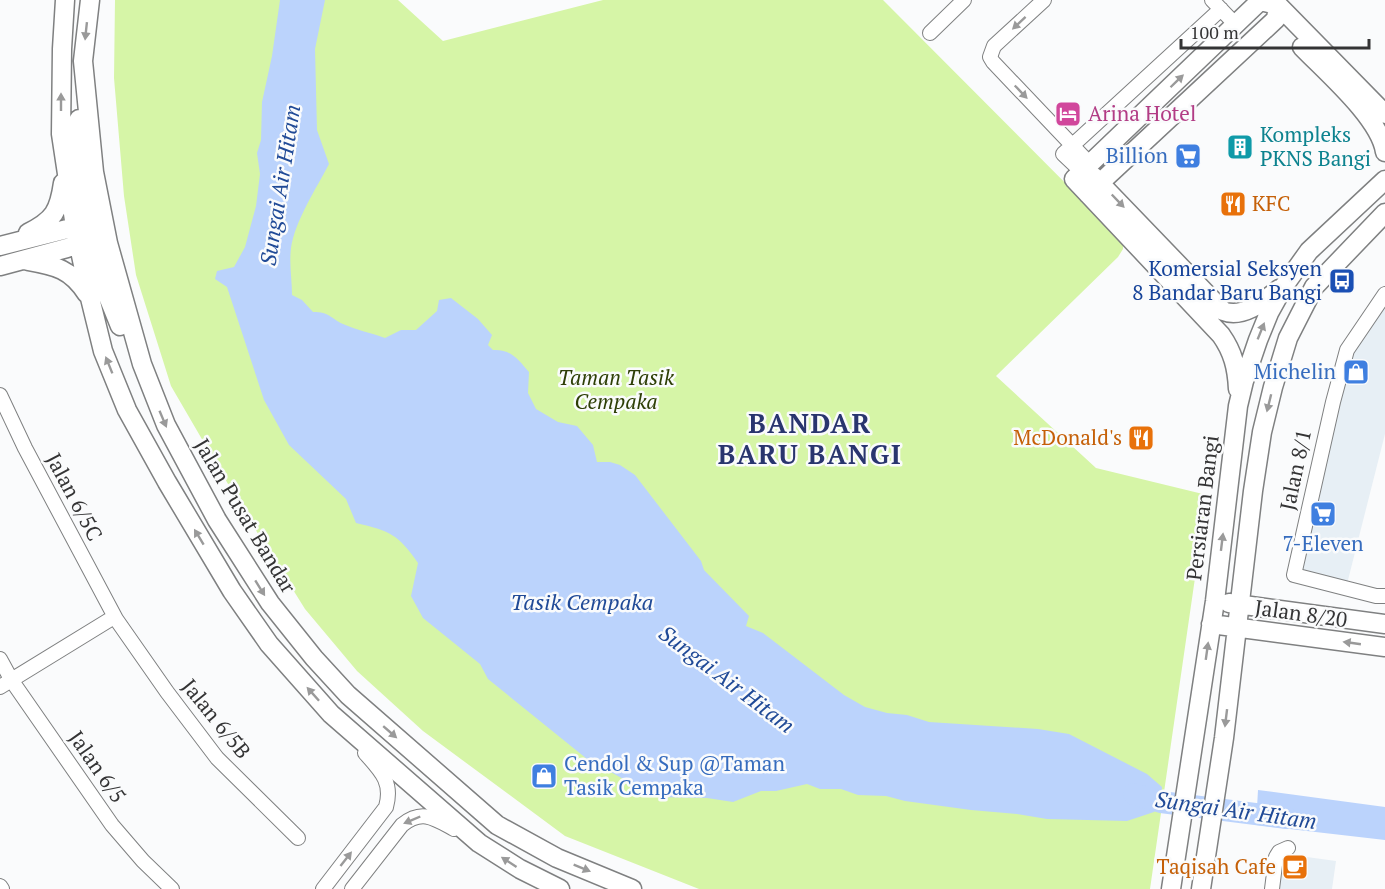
<svg xmlns="http://www.w3.org/2000/svg" width="1385" height="889" font-family="'PT Serif',serif">
<rect width="100%" height="100%" fill="#fafbfc"/>
<path fill="#e7eff5" d="M1385,302V434L1347,584L1301,572L1341,390L1354,347Z
M1285,854L1336,861L1332,889H1276L1280,859Z"/>
<path fill="#d6f5a7" d="M115,0H398L443,41L603,0H883L1123,241V249L1118,257L996,376L1096,468L1207,495L1150,889H699L565,836L423,731L357,671L305,609L242,508L171,386L136,275L124,196L114,78Z"/>
<path fill="#bbd3fc" d="M280,0H325L315,49L317,130L329,164C316,189 295,221 291,248C289,264 292,279 292,295L302,300L313,312C330,312 330,318 343,324C356,330 372,333 385,338L401,330H416L437,311L439,300L451,298L478,319L492,335L488,345L493,350C511,349 518,359 529,372L528,393L536,409L558,422L577,426L593,445L597,462H610L620,465L635,475L701,561L704,570L749,616L746,626L763,633L844,695L865,707L887,713L907,715L929,722L1038,729L1069,734L1147,774L1162,787L1161,802L1154,812L1127,821L1047,819L1017,814L971,810L905,801L886,796L858,795L841,789H820L807,784L776,791H761L733,802L707,798L656,797L587,759L488,679L480,664L423,618L411,596L418,563C398,534 390,531 356,523L346,499L289,445L264,400L227,287L215,279L217,271L234,267L245,247L256,206L260,174L257,153L261,140L262,102L272,56Z
M1258,790L1385,807V840L1256,825Z"/>
<g fill="none" stroke-linecap="round" stroke-linejoin="round">
<path stroke="#bbd3fc" stroke-width="22" d="M1134,794L1161,802L1287,818"/>
<defs>
<path id="street" d="M1044,0L994,46L990,57L993,62L1090,164
M1212,0L1236,25
M930,33L964,0
M1082,172L1063,154L1221,9
M1385,294L1347,350L1333,402L1294,575L1376,596H1385
M0,395L25,448L116,619L167,692L217,758L298,838
M0,659L12,681L112,825L143,861L172,889
M0,687L114,617
M0,886L2,889
M323,889L386,807C393,782 381,771 365,753
M352,889L402,825C422,809 434,818 454,829
M1272,889L1276,857L1279,852L1288,848"/>
<path id="secondary" d="M65,0L62,49L61,134L75,227L90,298L103,351L127,410L167,482L232,591L269,644L331,714L479,843L520,869L560,889
M90,0L83,61L94,172L108,243L142,364L166,425L217,520L270,603L314,658L348,695L497,825L557,858L632,889
M1302,47C1326,72 1380,118 1385,152
M1093,176L1223,311C1243,319 1264,301 1279,289
M1088,194L1276,19L1278,5
M28,233C54,220 59,211 63,183
M0,246L75,227L85,231L93,241L107,294L120,326
M28,261C56,266 71,269 87,294
M0,266L67,248L82,243L88,233L89,215L79,144V119
M1238,389C1237,368 1233,352 1221,335L1074,179L1260,1L1278,5L1385,114
M1229,603L1385,624
M1211,624L1385,647
M1171,889L1215,601L1238,406L1244,381L1258,340L1269,313L1284,286L1309,251L1385,180
M1201,889L1224,738L1253,491L1262,432L1273,387L1288,338L1314,287L1385,213"/>
</defs>
<use href="#street" stroke="#7f8081" stroke-width="16"/>
<use href="#secondary" stroke="#7f8081" stroke-width="21"/>
<use href="#street" stroke="#fff" stroke-width="14"/>
<use href="#secondary" stroke="#fff" stroke-width="18"/>
</g>
<defs><path id="oneway-solid" d="M-6-.8H1V-3.2L6.5 0L1 3.2V.8H-6Z" transform="scale(1.5)"/></defs>
<g fill="#9a9a9a">
<use href="#oneway-solid" transform="translate(1019 23) rotate(137)"/>
<use href="#oneway-solid" transform="translate(86 31) rotate(96)"/>
<use href="#oneway-solid" transform="translate(1177 81) rotate(-44)"/>
<use href="#oneway-solid" transform="translate(1021 92) rotate(46)"/>
<use href="#oneway-solid" transform="translate(61 102) rotate(-90)"/>
<use href="#oneway-solid" transform="translate(1118 201) rotate(46)"/>
<use href="#oneway-solid" transform="translate(1261 331) rotate(-68)"/>
<use href="#oneway-solid" transform="translate(109 365) rotate(-112)"/>
<use href="#oneway-solid" transform="translate(1269 403) rotate(104)"/>
<use href="#oneway-solid" transform="translate(163 419) rotate(67)"/>
<use href="#oneway-solid" transform="translate(199 537) rotate(-121)"/>
<use href="#oneway-solid" transform="translate(1222 542) rotate(-83)"/>
<use href="#oneway-solid" transform="translate(260 588) rotate(58)"/>
<use href="#oneway-solid" transform="translate(1352 643) rotate(-172)"/>
<use href="#oneway-solid" transform="translate(1207 651) rotate(-82)"/>
<use href="#oneway-solid" transform="translate(313 694) rotate(-132)"/>
<use href="#oneway-solid" transform="translate(1226 718) rotate(97)"/>
<use href="#oneway-solid" transform="translate(390 732) rotate(41)"/>
<use href="#oneway-solid" transform="translate(412 820) rotate(157)"/>
<use href="#oneway-solid" transform="translate(346 859) rotate(-52)"/>
<use href="#oneway-solid" transform="translate(509 862) rotate(-147)"/>
<use href="#oneway-solid" transform="translate(582 868) rotate(22)"/>
</g>
<defs>
<symbol id="hotel-square" viewBox="-11 -11 22 22"><rect x="-9" y="-9" width="18" height="18" rx="4" fill="#d1479c" stroke="#fafbfc"/><path d="M-6-4.5h1.5V1H6V5H4.5V3h-9V5H-6ZM-4 0a1.8 1.8 0 1 1 3.6 0ZM.5 0V-2.5h3Q6-2.5 6 0Z" fill="#fff"/></symbol>
<symbol id="building-square" viewBox="-11 -11 22 22"><rect x="-9" y="-9" width="18" height="18" rx="4" fill="#0f9aa8" stroke="#fafbfc"/><path d="M-4-6H4V6H1V3H-1V6H-4ZM-2.5-4.3h1.7v1.8h-1.7ZM.8-4.3h1.7v1.8H.8ZM-2.5-1h1.7V.8h-1.7ZM.8-1h1.7V.8H.8Z" fill="#fff"/></symbol>
<symbol id="supermarket-square" viewBox="-11 -11 22 22"><rect x="-9" y="-9" width="18" height="18" rx="4" fill="#3f7fe0" stroke="#fafbfc"/><path d="M-6-5.5h2.5l.6 2H6L4.5 2H-2.5L-4.4-4H-6ZM-1.5 3.2a1.3 1.3 0 1 0 .1 0ZM3 3.2a1.3 1.3 0 1 0 .1 0Z" fill="#fff"/></symbol>
<symbol id="restaurant-square" viewBox="-11 -11 22 22"><rect x="-9" y="-9" width="18" height="18" rx="4" fill="#e8710a" stroke="#fafbfc"/><path d="M-5-6h1v4h1v-4h1v4h1v-4h1v5L-1.5 .5V6h-2V.5L-5-1ZM5-6V6H3V1.5H1.5Q1.5-4 5-6Z" fill="#fff"/></symbol>
<symbol id="bus-square" viewBox="-11 -11 22 22"><rect x="-9" y="-9" width="18" height="18" rx="4" fill="#1a4fb4" stroke="#fafbfc"/><path d="M-5-6H5V4H4V6H2V4H-2V6H-4V4H-5ZM-3.5-4V0h7V-4ZM-3.5 1.2v1.5H-2V1.2ZM2 1.2v1.5H3.5V1.2Z" fill="#fff"/></symbol>
<symbol id="shop-square" viewBox="-11 -11 22 22"><rect x="-9" y="-9" width="18" height="18" rx="4" fill="#3f7fe0" stroke="#fafbfc"/><path d="M-5-2.5h2.3a2.7 3.5 0 0 1 5.4 0H5L5.5 6h-11ZM-1.5-2.5h3a1.5 2.3 0 0 0-3 0Z" fill="#fff"/></symbol>
<symbol id="cafe-square" viewBox="-11 -11 22 22"><rect x="-9" y="-9" width="18" height="18" rx="4" fill="#e8710a" stroke="#fafbfc"/><path d="M-5.5-4.5H6V0H3Q3 3.5 0 3.5H-2.5Q-5.5 3.5-5.5 0ZM3-3.2v2h1.7v-2ZM-6 4.5H4V6H-6Z" fill="#fff"/></symbol>
</defs>
<g fill-rule="evenodd">
<use href="#hotel-square" x="1053" y="99" width="30" height="30"/>
<use href="#building-square" x="1225" y="132" width="30" height="30"/>
<use href="#supermarket-square" x="1173" y="141" width="30" height="30"/>
<use href="#restaurant-square" x="1218" y="189" width="30" height="30"/>
<use href="#bus-square" x="1327" y="266" width="30" height="30"/>
<use href="#shop-square" x="1341" y="357" width="30" height="30"/>
<use href="#restaurant-square" x="1126" y="423" width="30" height="30"/>
<use href="#supermarket-square" x="1308" y="499" width="30" height="30"/>
<use href="#shop-square" x="529" y="761" width="30" height="30"/>
<use href="#cafe-square" x="1280" y="852" width="30" height="30"/>
</g>
<g text-anchor="middle" stroke-width="5" stroke-linejoin="round" paint-order="stroke">
<g font-size="21" fill="#b23c85" stroke="#fafbfc" text-anchor="start">
<text x="1088" y="121">Arina Hotel</text>
</g>
<g font-size="21" fill="#0d838f" stroke="#fafbfc" text-anchor="start">
<text x="1260" y="142">Kompleks<tspan x="1260" dy="24">PKNS Bangi</tspan></text>
</g>
<g font-size="21" fill="#366cbe" stroke="#fafbfc" text-anchor="end">
<text x="1168" y="163">Billion</text>
<text x="1336" y="379">Michelin</text>
<text x="1323" y="551" text-anchor="middle">7-Eleven</text>
<text x="564" y="771" text-anchor="start">Cendol &amp; Sup @Taman<tspan x="564" dy="24">Tasik Cempaka</tspan></text>
</g>
<g font-size="21" fill="#c56008" stroke="#fafbfc" text-anchor="end">
<text x="1252" y="211" text-anchor="start">KFC</text>
<text x="1122" y="445">McDonald's</text>
<text x="1276" y="874">Taqisah Cafe</text>
</g>
<g font-size="21" fill="#164399" stroke="#fafbfc" text-anchor="end">
<text x="1322" y="276">Komersial Seksyen<tspan x="1322" dy="24">8 Bandar Baru Bangi</tspan></text>
</g>
<g font-size="21" font-style="italic" fill="#2e3f06" stroke="#fafbfc">
<text x="616" y="385">Taman Tasik<tspan x="616" dy="24">Cempaka</tspan></text>
</g>
<g font-size="21" fill="#343435" stroke="#fafbfc">
<text transform="translate(1296 470) rotate(-78)" y="7">Jalan 8/1</text>
<text transform="translate(74 497) rotate(62)" y="7">Jalan 6/5C</text>
<text transform="translate(1203 508) rotate(-83)" y="7">Persiaran Bangi</text>
<text transform="translate(245 516) rotate(59)" y="7">Jalan Pusat Bandar</text>
<text transform="translate(1301 614) rotate(8)" y="7">Jalan 8/20</text>
<text transform="translate(216 719) rotate(51)" y="7">Jalan 6/5B</text>
<text transform="translate(97 767) rotate(55)" y="7">Jalan 6/5</text>
</g>
<g font-size="22" font-style="italic" fill="#204a97" stroke="#fafbfc">
<text transform="translate(280 185) rotate(-81)" y="8">Sungai Air Hitam</text>
<text x="582" y="610">Tasik Cempaka</text>
<text transform="translate(727 679) rotate(37)" y="8">Sungai Air Hitam</text>
<text transform="translate(1236 810) rotate(8)" y="8">Sungai Air Hitam</text>
</g>
<g font-size="27" font-weight="bold" letter-spacing="1.5" fill="#29356e" stroke="#fafbfc">
<text x="810" y="433">BANDAR<tspan x="810" dy="31">BARU BANGI</tspan></text>
</g>
</g>
<path d="M1181 39v9h188v-9" fill="none" stroke="#343435" stroke-width="3"/>
<text x="1190" y="39" font-size="18" fill="#343435" stroke="#fafbfc" stroke-width="4.5" paint-order="stroke">100 m</text>
</svg>
